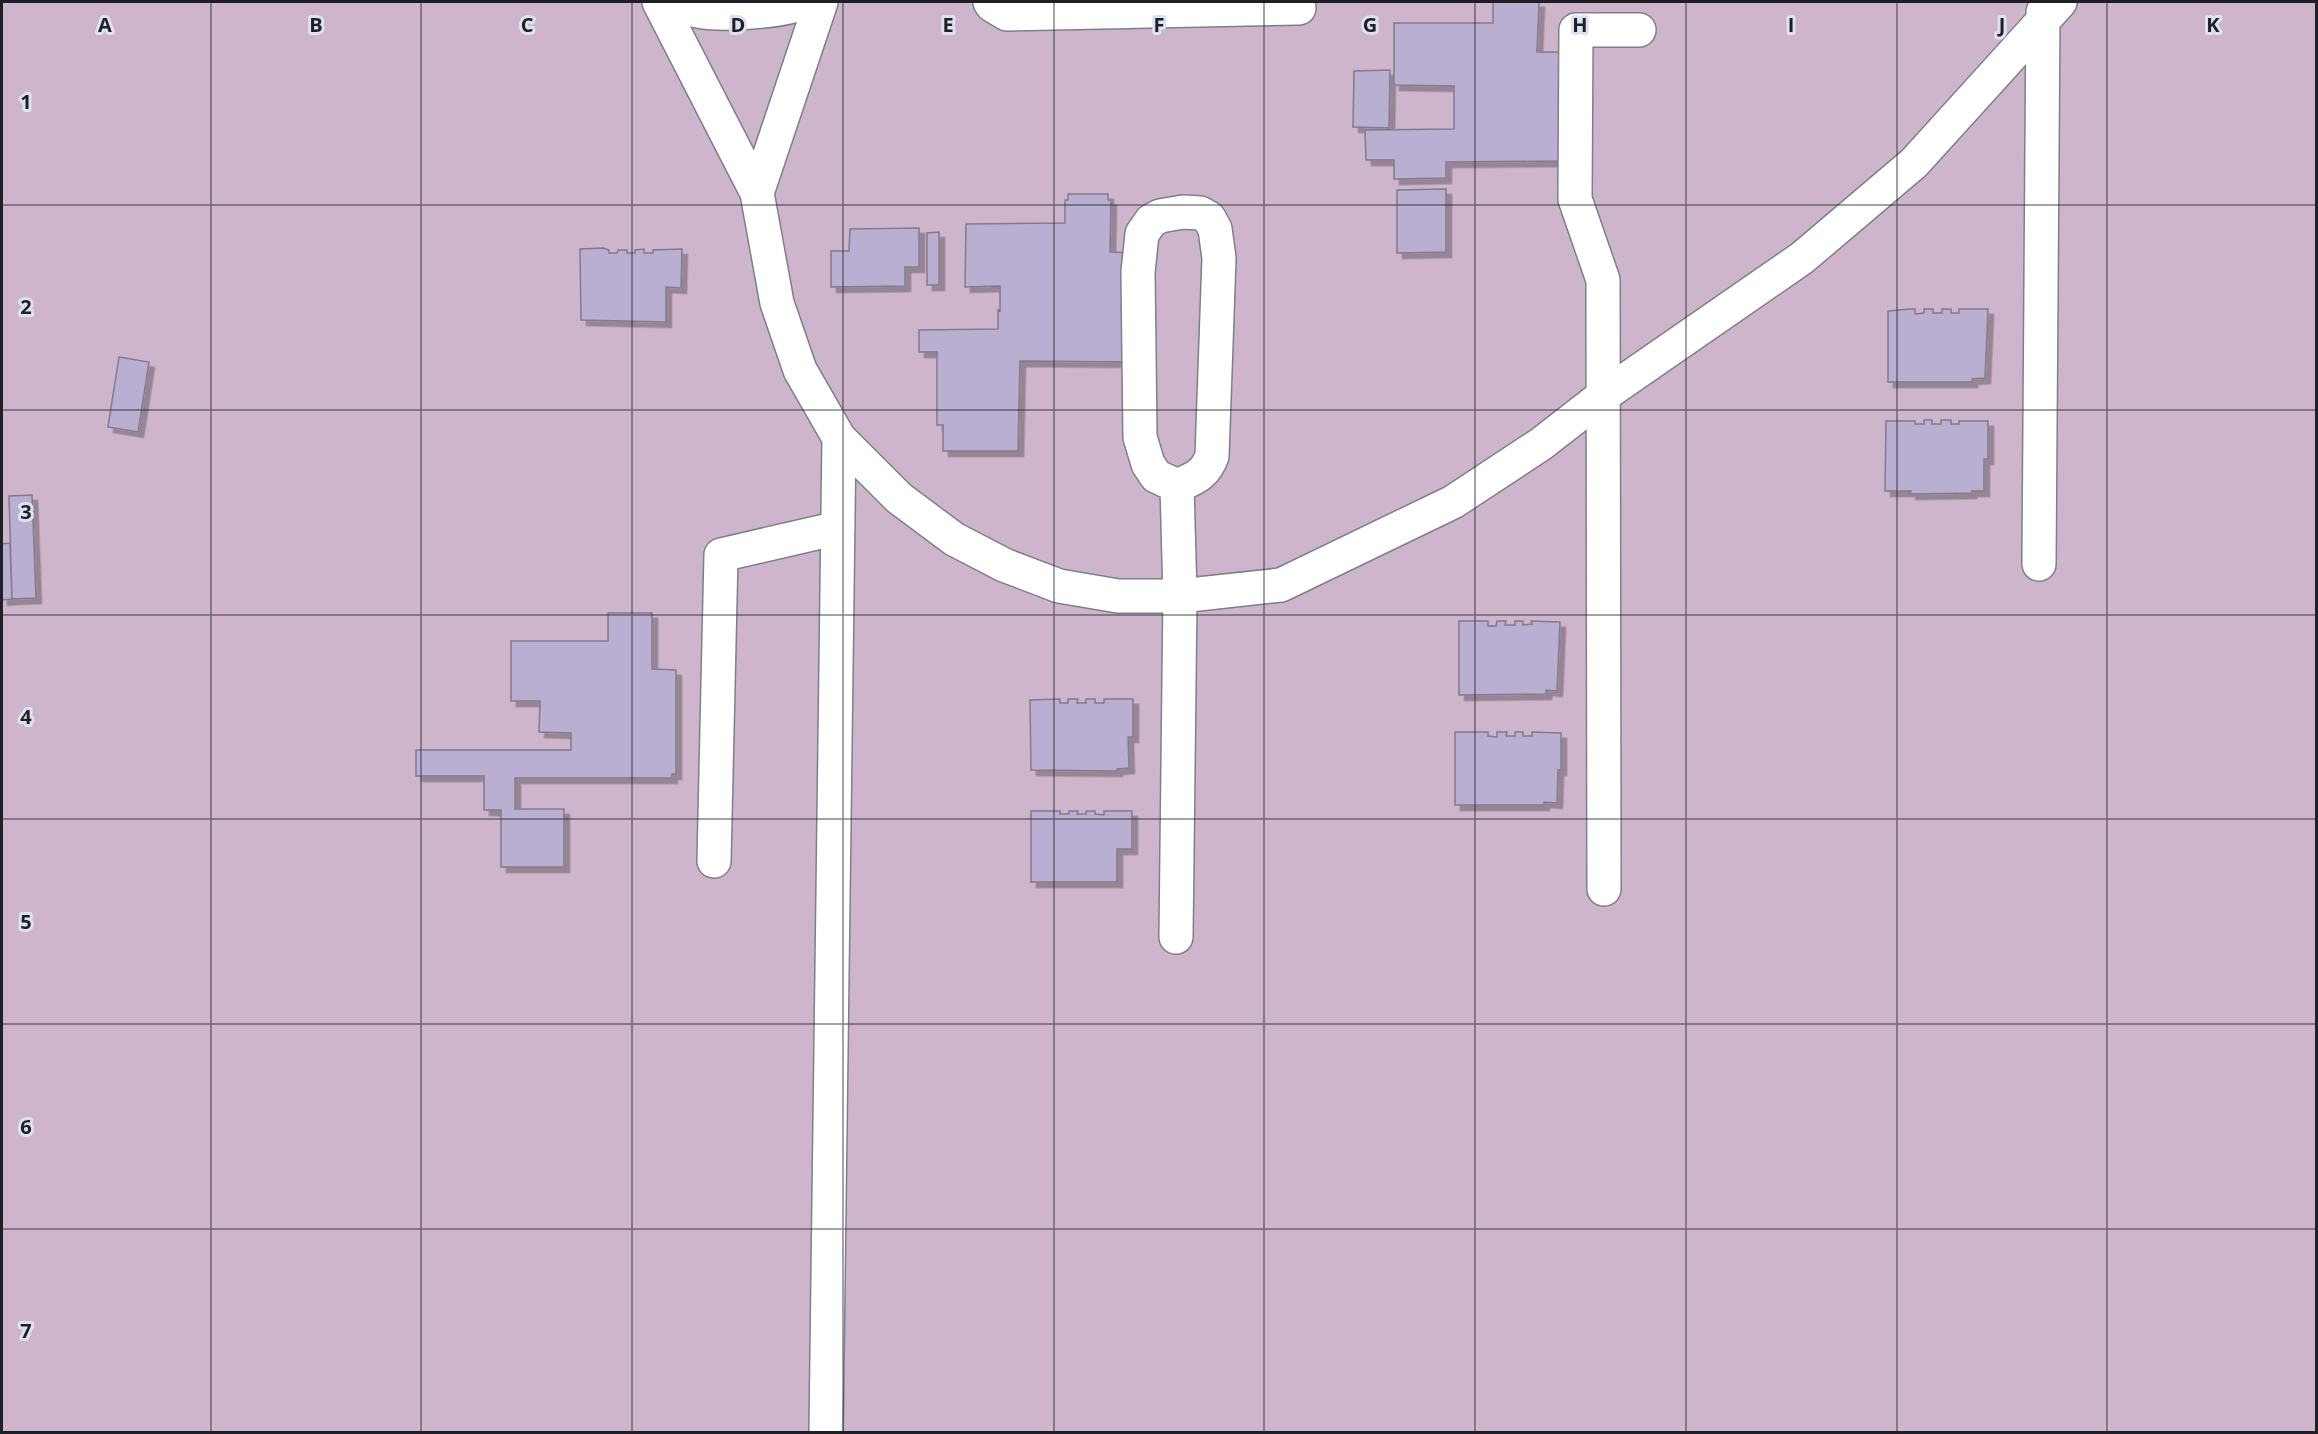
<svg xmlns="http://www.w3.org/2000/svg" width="2318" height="1434" font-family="'Open Sans',sans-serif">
<defs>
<filter id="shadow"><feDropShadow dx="5.5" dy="5.5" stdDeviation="0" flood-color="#0004"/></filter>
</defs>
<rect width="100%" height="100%" fill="#dde2f0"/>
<path fill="#ceb5cb" d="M2,2H2316V1432H2Z"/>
<path fill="#baaed3" stroke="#807c89" stroke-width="1.5" filter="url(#shadow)" d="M1493,2H1539L1537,52H1560V161L1446,162V178L1394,179V160H1366L1365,130L1454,129V86L1394,85V23H1493Z
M1390,70L1389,128L1353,127L1354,71Z
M1446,189V252L1397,253V190Z
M1068,194H1108V200H1111L1110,252L1133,253L1132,362L1020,361L1018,451H943V425H937V352H919V330L998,329V310L1000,311V286L965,287L966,224L1065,223V200H1068Z
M919,228V267H905V286L831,287V251H849L850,229Z
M939,232V285H927V233Z
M603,248L609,250V253H617L618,250H627V253H635V250L644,249V253H653V250L682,249L681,288L666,287V322L581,320L580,249Z
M1910,309H1915V314L1924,313V309H1933V313H1942V309H1951V313H1959V309H1988L1985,378L1972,379V382H1888V311Z
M119,357L149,362L138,432L108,427Z
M1924,420H1932V424H1941V420H1951V424H1959V421H1988V459H1984V491H1972L1971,493L1910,494L1911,491H1885L1886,421H1915V424H1924Z
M32,495L36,598L12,599L9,496Z
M10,543L12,599L2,600V544Z
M608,613H652V669L676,670V774H672V778H515V809H564V867H501V810H484V776H416V750H571V733L539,732L540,701H511V641H608Z
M1459,621H1488V626H1496L1497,621H1506L1505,625H1515V621H1523V625L1532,624L1531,621L1560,622L1557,691L1546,690V694L1459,695Z
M1060,699V703H1068V699H1078L1077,703H1086V699H1095V703H1104V699H1133V737H1128L1129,768L1117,769V771L1031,770L1030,700Z
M1455,732H1488V736L1497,737V732H1507L1506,736H1515V732H1523V736H1532V732L1561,733V770H1558L1557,803L1544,802V805H1455Z
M1031,811H1060V814H1069V811H1078L1077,814H1086V811H1095V814L1104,815V811H1132V849H1117V882H1031Z"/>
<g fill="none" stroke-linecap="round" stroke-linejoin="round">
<defs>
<path id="minor" d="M659,2L757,193L777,303L800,370L839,438L899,498L954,539L1004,565L1059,586L1118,596H1180L1281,585L1453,502L1541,444L1604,395L1802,258L1914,163L2060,2
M677,2C683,5 691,10 698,11C719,16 785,12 804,2
M990,2L992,5L1007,14L1299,8
M757,193L821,2
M2039,564L2043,12
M714,861L721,555L838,528
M1604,889L1603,280L1575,199L1576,30H1639
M1176,937L1180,596L1177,486L1156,476L1148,464L1140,437L1138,272L1142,234L1151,221L1160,216L1183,212L1200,213L1209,218L1215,229L1219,258L1212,456C1205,475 1195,478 1177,486
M826,1432L839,438"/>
</defs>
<use href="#minor" stroke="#7b808d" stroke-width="36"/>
<use href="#minor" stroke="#fff" stroke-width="33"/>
</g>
<path fill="none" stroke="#1e2025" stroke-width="1.5" stroke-opacity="0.55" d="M211,2V1432M421,2V1432M632,2V1432M843,2V1432M1054,2V1432M1264,2V1432M1475,2V1432M1686,2V1432M1897,2V1432M2107,2V1432M2,205H2316M2,410H2316M2,615H2316M2,819H2316M2,1024H2316M2,1229H2316"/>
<g font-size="20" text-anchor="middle" font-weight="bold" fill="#1e2025" stroke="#dde2f0" stroke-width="6" stroke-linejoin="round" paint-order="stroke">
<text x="105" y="32">A</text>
<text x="316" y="32">B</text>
<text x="527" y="32">C</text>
<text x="738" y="32">D</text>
<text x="948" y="32">E</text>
<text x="1159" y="32">F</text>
<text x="1370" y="32">G</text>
<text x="1580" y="32">H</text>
<text x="1791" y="32">I</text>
<text x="2002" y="32">J</text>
<text x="2213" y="32">K</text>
<text x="26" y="109">1</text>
<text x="26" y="314">2</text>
<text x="26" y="519">3</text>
<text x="26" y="724">4</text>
<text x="26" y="929">5</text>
<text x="26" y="1134">6</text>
<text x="26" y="1338">7</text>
</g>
<rect width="2318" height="1434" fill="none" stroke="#1e2025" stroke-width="6"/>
</svg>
